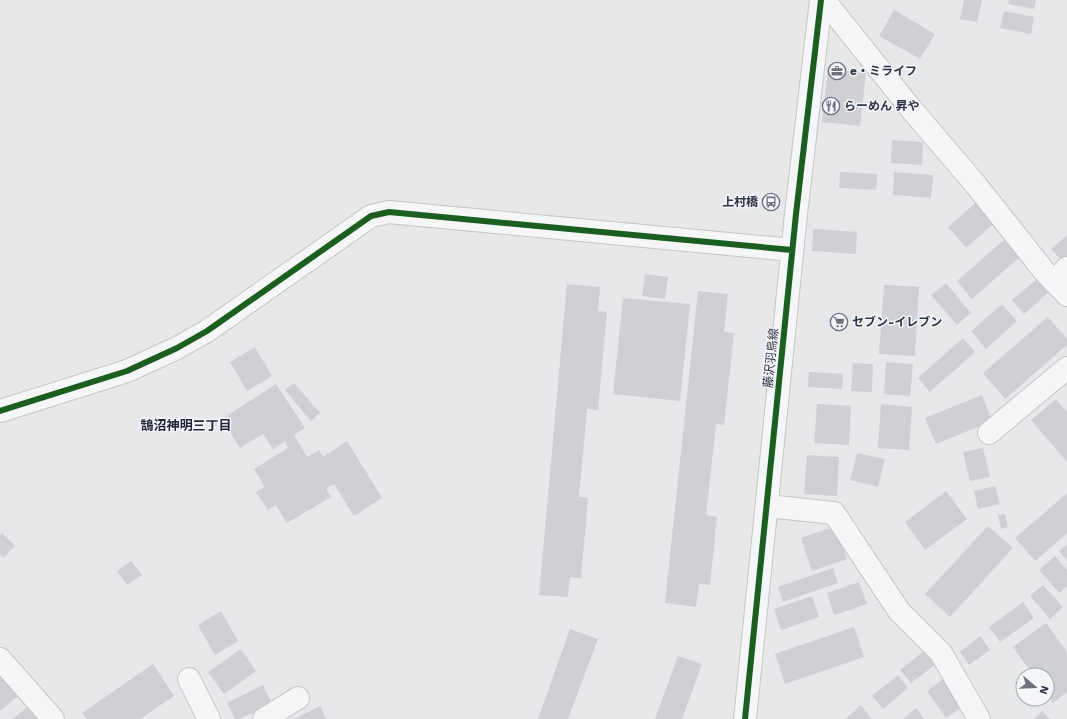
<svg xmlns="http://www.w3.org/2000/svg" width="1067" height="719" font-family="'Work Sans','Noto Sans JP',sans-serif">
<rect width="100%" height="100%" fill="#e6e8ea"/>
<path fill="#ced0d3" d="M964,0H982L977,22L960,19Z
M1009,0H1036L1034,9L1008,4Z
M894,10L935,34L920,59L879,36Z
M1004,11L1034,17L1031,34L1000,28Z
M828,69L866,73L860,126L822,122Z
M892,140L923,142L922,165L891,163Z
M840,172L877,174L876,190L839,188Z
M894,172L933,175L931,198L893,195Z
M980,199L998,220L966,248L948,227Z
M813,229L857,232L856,254L812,251Z
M1067,235V259L1063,262L1051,249Z
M1004,240L1019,258L972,299L957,281Z
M645,274L668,277L665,299L642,296Z
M1037,279L1049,292L1024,314L1012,300Z
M946,283L971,313L957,325L931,295Z
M567,284L600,287L598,311L607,312L598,410L587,409L579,497L588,498L581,578L570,577L568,597L539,595Z
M884,285L919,287L915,356L879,354Z
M698,291L728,294L724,332L734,333L724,425L716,424L706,515L717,517L710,585L699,584L696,607L665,603Z
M623,298L690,304L680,401L613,394Z
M1002,304L1017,321L986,349L971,331Z
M1048,317L1067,339V345L1005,399L983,373Z
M963,338L975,352L930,392L918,378Z
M255,347L272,376L247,391L230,362Z
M886,362L913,364L910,396L884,394Z
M853,363L873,364L872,392L851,391Z
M809,372L843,374L842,389L808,387Z
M294,383L320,413L311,421L285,390Z
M276,384L305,428L294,435L307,457L319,450L323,457L347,441L382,498L354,516L334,484L326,489L331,497L287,523L276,505L268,510L256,492L265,487L254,469L288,448L285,441L273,449L263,434L240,448L222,419Z
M982,395L992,421L936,444L925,418Z
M1056,399L1067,412V462L1031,420Z
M817,404L851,406L849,445L814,443Z
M881,404L912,407L909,450L878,448Z
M983,448L990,477L970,481L963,452Z
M857,453L885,459L878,487L850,480Z
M807,455L839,457L837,496L804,494Z
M995,486L1000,504L978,509L974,491Z
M946,491L967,519L925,550L905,522Z
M1067,493V533L1035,561L1015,538Z
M1005,514L1008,527L1001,529L998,515Z
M836,526L847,559L812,571L801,538Z
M988,526L1013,548L950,617L925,594Z
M2,533L15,546L3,558L0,554V535Z
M1067,544V561L1059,551Z
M1055,556L1067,570V586L1059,593L1039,570Z
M131,561L142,575L127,585L117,571Z
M833,568L838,583L783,602L778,587Z
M859,582L867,604L834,615L827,593Z
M1043,585L1063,607L1050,619L1030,596Z
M812,596L819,617L781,630L774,609Z
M1023,602L1034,618L1000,642L989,627Z
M221,611L238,641L215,655L198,625Z
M1046,623L1067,652V692L1053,703L1047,695V675H1033L1013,647Z
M854,627L864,657L785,684L775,654Z
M570,629L598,639L568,719H538Z
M980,636L990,650L969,665L960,652Z
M241,649L256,671L224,694L208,672Z
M926,649L937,663L911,683L900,670Z
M678,656L702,664L682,719H655Z
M153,664L174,696L140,719H87L82,713Z
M0,673L18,696L0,711Z
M898,675L908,688L883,709L872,696Z
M943,679L963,706L946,718L927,691Z
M263,685L272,704L239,719H235L227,703Z
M861,705L872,719H845Z
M29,706L39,719H12Z
M320,706L326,719H294Z
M916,708L924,719H903Z
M1042,711L1050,719H1034Z"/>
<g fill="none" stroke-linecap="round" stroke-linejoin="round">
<defs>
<path id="minor" d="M824,0L912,110L976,185L1044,271L1067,295
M1054,282L1067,268
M0,411L127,371L177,348L207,331L371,216L389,212L792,250
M989,433L1067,368
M767,506L834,513L899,611L941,653L979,719
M0,659L53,719
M189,679L209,719
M264,719L298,698
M745,719L796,214L821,0"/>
</defs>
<use href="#minor" stroke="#c4c6c8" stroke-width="24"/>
<use href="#minor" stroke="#f5f6f7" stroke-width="22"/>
<defs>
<path id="cycleway" d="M0,411L127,371L177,348L207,331L371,216L389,212L792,250
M745,719L796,214L821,0"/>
</defs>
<use href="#cycleway" stroke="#f4f6f9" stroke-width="8"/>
<use href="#cycleway" stroke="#1b5e20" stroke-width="6"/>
</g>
<defs>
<symbol id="office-ring" viewBox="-11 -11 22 22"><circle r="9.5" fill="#f4f6f9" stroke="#6c737f" stroke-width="1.5"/><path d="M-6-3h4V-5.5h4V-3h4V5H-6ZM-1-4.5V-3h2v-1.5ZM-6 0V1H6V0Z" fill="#6c737f"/></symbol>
<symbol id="restaurant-ring" viewBox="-11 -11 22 22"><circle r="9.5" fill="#f4f6f9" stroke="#6c737f" stroke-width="1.5"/><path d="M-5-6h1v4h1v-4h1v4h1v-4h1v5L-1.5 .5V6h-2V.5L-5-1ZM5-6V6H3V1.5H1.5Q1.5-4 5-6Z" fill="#6c737f"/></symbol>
<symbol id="bus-ring" viewBox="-11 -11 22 22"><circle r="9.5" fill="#f4f6f9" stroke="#6c737f" stroke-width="1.5"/><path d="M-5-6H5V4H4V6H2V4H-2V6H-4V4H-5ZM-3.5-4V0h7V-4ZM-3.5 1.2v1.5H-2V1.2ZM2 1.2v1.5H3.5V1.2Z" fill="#6c737f"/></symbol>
<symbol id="supermarket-ring" viewBox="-11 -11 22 22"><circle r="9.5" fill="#f4f6f9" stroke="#6c737f" stroke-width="1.5"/><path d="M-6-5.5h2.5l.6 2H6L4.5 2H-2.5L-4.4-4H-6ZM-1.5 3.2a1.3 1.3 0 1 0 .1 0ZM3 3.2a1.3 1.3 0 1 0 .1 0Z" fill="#6c737f"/></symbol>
</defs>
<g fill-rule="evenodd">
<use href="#office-ring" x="827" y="61" width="20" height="20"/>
<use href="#restaurant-ring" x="821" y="96" width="20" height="20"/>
<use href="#bus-ring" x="761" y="192" width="20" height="20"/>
<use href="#supermarket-ring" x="829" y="312" width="20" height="20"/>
</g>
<g text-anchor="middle" stroke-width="3" stroke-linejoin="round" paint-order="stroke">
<g font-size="12" font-weight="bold" fill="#2b3445" stroke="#f4f6f9" text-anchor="start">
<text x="850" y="75">e・ミライフ</text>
<text x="844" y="110">らーめん 昇や</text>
<text x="758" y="206" text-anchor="end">上村橋</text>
<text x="852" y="326">セブン-イレブン</text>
</g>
<g font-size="12" fill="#2b3445" stroke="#f4f6f9">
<text transform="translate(771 358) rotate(-84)" y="4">藤沢羽鳥線</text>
</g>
<g font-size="13" font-weight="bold" fill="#1d2536" stroke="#f4f6f9">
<text x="186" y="430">鵠沼神明三丁目</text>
</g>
</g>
<g transform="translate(1035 687) rotate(109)"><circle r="19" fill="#f4f6f9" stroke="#a4a8b1"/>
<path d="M0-3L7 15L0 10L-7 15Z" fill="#6c737f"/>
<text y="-6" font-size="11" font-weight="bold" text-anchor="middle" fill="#2b3445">N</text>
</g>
</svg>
